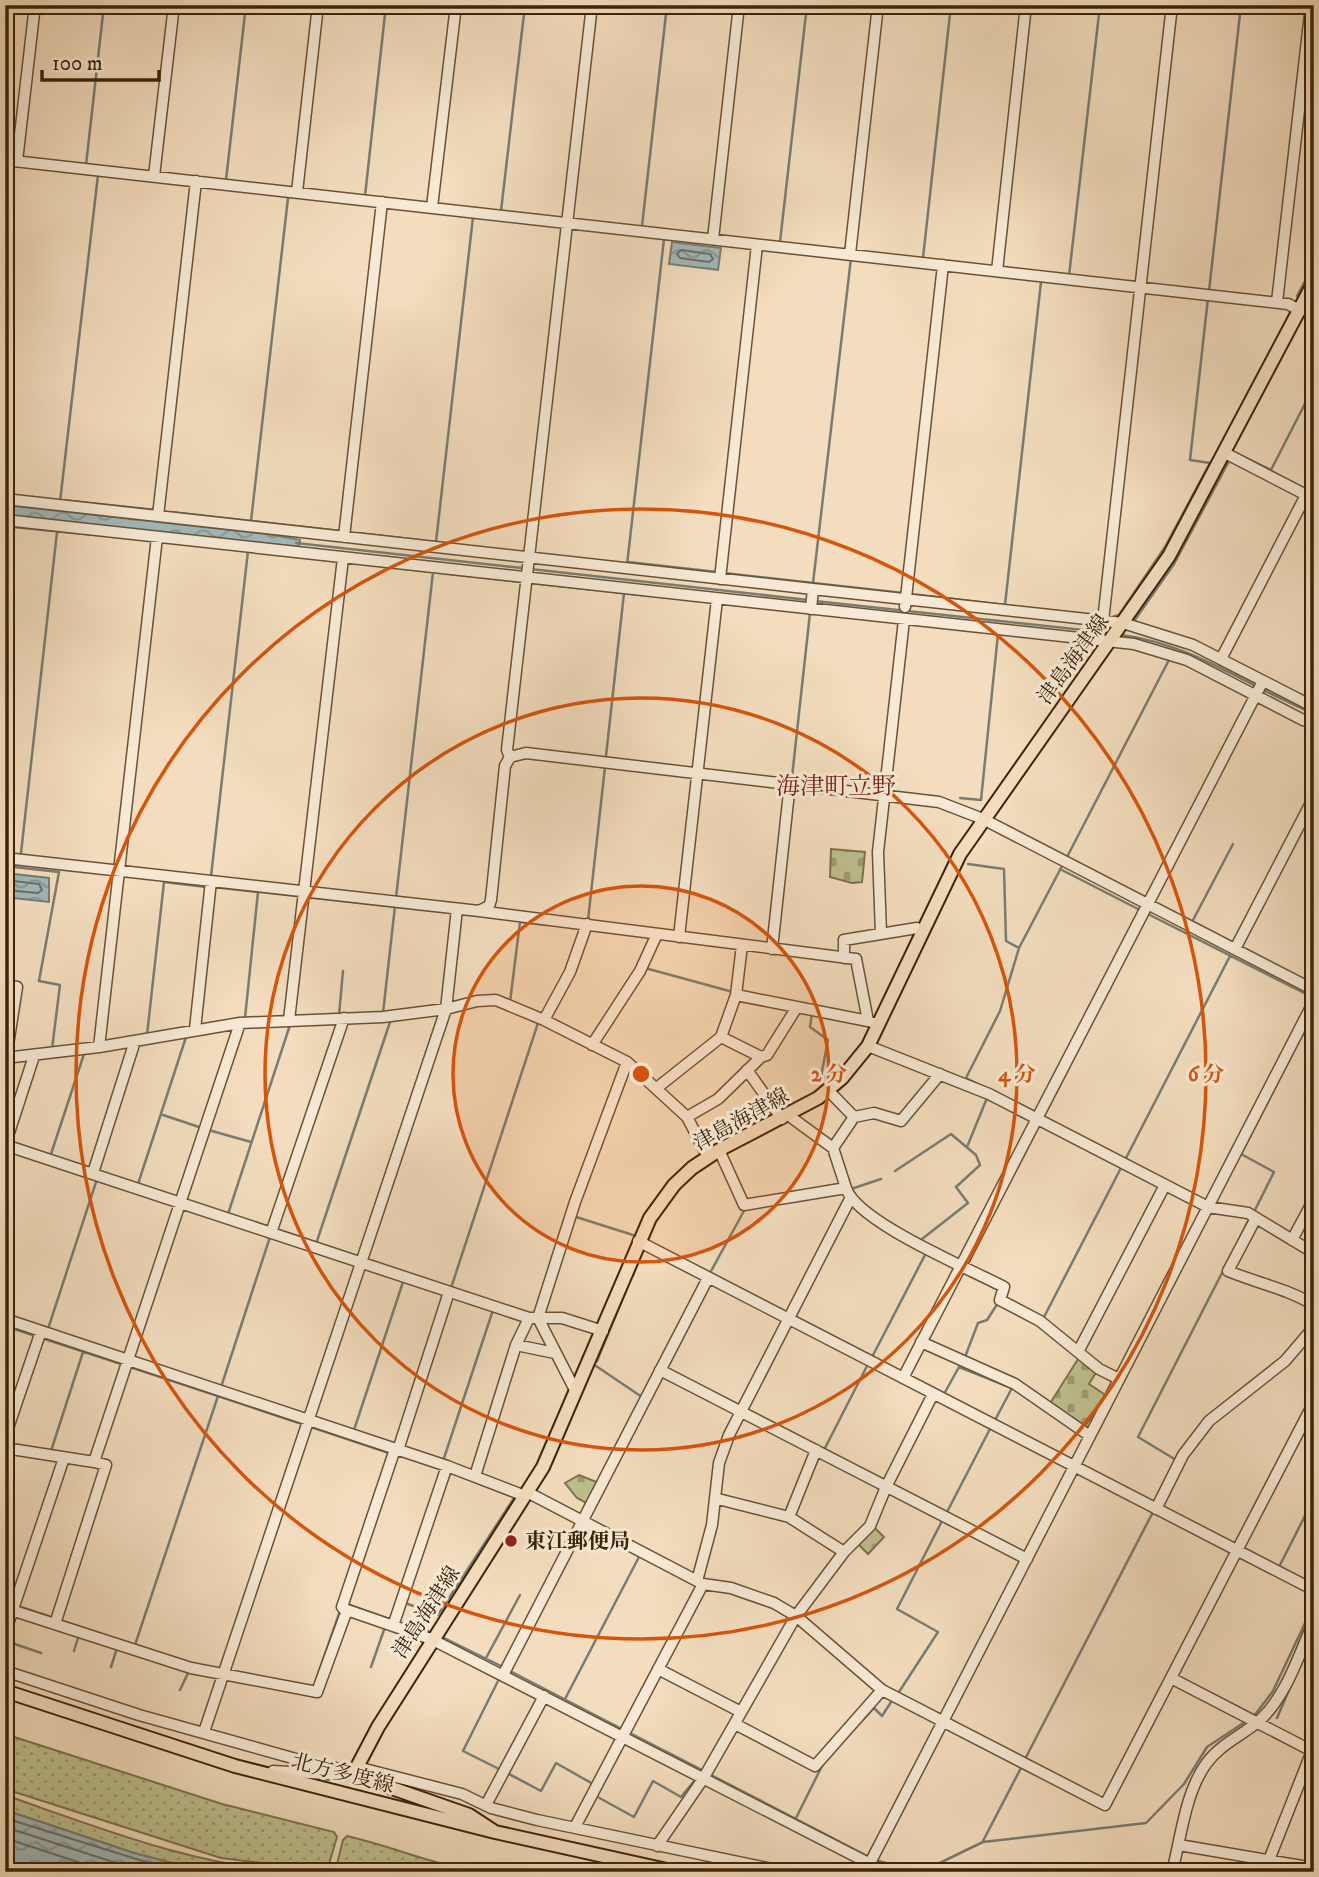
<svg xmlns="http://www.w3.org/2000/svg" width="1319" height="1877" font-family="'IM FELL DW Pica','Noto Serif JP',serif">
<defs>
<pattern id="grass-dots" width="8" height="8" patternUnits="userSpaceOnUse" patternTransform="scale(1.75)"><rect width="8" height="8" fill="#bec08f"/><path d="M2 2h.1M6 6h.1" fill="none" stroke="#9c9c73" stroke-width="1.8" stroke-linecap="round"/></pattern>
<pattern id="cemetery-stones" width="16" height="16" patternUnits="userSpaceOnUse" patternTransform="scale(1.75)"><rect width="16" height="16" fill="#bec08f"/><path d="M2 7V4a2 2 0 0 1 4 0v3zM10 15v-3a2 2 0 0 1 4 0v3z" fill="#9c9c73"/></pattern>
<pattern id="water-waves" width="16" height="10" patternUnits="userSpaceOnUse" patternTransform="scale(1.75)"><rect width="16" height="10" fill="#a0b9bc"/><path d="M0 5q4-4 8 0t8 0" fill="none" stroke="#849697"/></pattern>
</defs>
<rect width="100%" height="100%" fill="#f3ddbe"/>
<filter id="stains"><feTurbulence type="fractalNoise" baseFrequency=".00286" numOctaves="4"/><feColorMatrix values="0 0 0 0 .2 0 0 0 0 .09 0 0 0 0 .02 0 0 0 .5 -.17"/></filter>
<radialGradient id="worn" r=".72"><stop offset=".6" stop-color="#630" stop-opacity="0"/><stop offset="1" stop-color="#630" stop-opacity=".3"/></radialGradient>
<path fill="url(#grass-dots)" stroke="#7d724b" stroke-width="2" d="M5,1734L222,1804L334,1832L337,1837L327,1871L221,1858L5,1789Z
M5,1795C100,1828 199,1868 300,1872H206L134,1853L5,1810Z
M347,1836C391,1846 432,1864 477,1872H335L343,1840Z"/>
<path fill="url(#cemetery-stones)" stroke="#7d724b" stroke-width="2" d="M831,849L865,852L862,882L852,883L830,877Z
M1080,1356L1097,1371L1089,1384L1107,1396L1084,1428L1049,1405Z
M579,1475L599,1483L588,1504L577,1498L565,1483Z
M874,1527L884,1537L868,1554L858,1544Z"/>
<path fill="url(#water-waves)" stroke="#787d74" stroke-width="2" d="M672,242L721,248L718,270L669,264Z
M5,505L268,534L300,540L299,547L5,516Z
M5,873L49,878V902L5,897Z
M5,1810L134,1853L206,1872H5Z"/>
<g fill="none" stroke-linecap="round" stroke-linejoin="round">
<path stroke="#6e6e62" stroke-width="2" d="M681,250L710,254L713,259L709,262L680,258L677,254Z
M5,880L39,884L42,890L38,893L5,890
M5,1818L178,1872
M5,1827L144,1872
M5,1838L108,1872"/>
<path stroke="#787d74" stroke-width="2.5" d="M86,165L104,5
M226,180L246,5
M365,196L386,5
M501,211L525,5
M642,226L667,5
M780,242L807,5
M923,258L951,5
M1069,276L1100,5
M1209,291L1241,5
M1297,296L1314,264
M1234,452L1271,470L1314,386
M61,500L156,510
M60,502L98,175
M162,511L341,531
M251,521L288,198
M5,526H9
M13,527L127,538
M348,532L436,542L473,217
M296,543L808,600
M319,559L337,561
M345,562L522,582
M628,562L717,572
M627,565L664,239
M724,573L903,593
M531,583L651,596
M813,583L851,258
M911,594L1056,611
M815,601L1111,633
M1005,605L1041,282
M1112,617L1119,615L1165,547L1210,463L1190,460L1208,298
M1134,621L1174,564L1229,461
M1121,635C1171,641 1213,664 1258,687
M1263,690L1314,714
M1308,699L1314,687
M606,756L624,593
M792,777L810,613
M960,798L981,800L998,634
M21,853L57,532
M1067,857L1170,658
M968,864L1004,869L1006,941L1019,948
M5,866L59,872L39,981L60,985L52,1049
M1060,869L1140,910
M211,876L248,551
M213,887L258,892L245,1018
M396,898L433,572
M1146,913L1312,997
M588,920L605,767
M1192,922L1233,844
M645,968L733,992
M510,1002L520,922L547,925
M831,1009L862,1015
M383,1013L395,906
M812,1013L810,1027L828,1040L820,1082
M339,1015L343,971
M548,1027L582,1044
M147,1035L164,882L206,887
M990,1090L966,1078L1000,1011L1019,948L1062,866
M163,1115L199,1127
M212,1131L251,1142
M967,1147L987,1098
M50,1157L84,1054
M1125,1160L1230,956
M895,1171L951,1134L976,1155L980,1165L956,1187L968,1203L922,1239
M138,1184L187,1034
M851,1189L881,1179
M1254,1212L1274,1172L1241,1154L1314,1012
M228,1214L290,1025
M573,1216L633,1235
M316,1244L390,1022
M1232,1254L1249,1219
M710,1273L745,1209
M633,1275L643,1249
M451,1288L538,1023
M1043,1319L1122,1166
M5,1326L124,1365
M48,1329L97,1179
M965,1357L978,1323L987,1320L998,1303
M871,1359L926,1253
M597,1361L627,1288
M596,1366L642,1397
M130,1367L302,1424
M222,1384L270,1237
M944,1394L959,1367L1012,1388
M994,1422L1012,1388
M311,1427L389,1453
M354,1430L403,1282
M824,1450L868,1364
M51,1451L83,1352
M444,1458L493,1310
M1176,1460L1138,1437L1224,1269
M476,1482L489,1487
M946,1514L991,1427
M1279,1567L1314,1498
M5,1603L9,1604
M347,1604L389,1619
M408,1604L438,1615L514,1498L512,1495
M18,1606L51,1617
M60,1620L103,1635
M398,1622L428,1631
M440,1636L503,1667
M1314,1636L1308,1648L1314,1652
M6,1641L41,1653
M135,1645L218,1396
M74,1651L79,1635
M486,1658L520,1595
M1301,1664L1308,1648
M111,1667L117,1648
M371,1667L385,1627
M510,1671L622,1729
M317,1677L340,1611
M500,1677L463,1751L501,1770
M180,1690L189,1671
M897,1695L938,1632L897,1609L943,1519
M565,1699L640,1555
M1254,1716L1273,1691L1314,1604
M1277,1718L1295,1676
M630,1733L704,1771
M845,1739L874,1708L882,1716L893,1699
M1024,1761L1153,1512
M507,1773L541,1791L556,1763L593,1784
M711,1775L869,1857
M594,1795L634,1817L653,1781L681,1797L695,1780
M796,1818L824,1762
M983,1841L1022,1766
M875,1860L918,1872
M921,1872L983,1842L1146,1823L1184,1784L1207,1747L1248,1720"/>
<defs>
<path id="minor" d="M5,160L1288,304L1299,310
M17,161L35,5
M154,176L174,5
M297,192L318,5
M432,207L456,5
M713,239L739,5
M850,254L878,5
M997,271L1026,5
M1277,302L1311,5
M1300,308L1314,314
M1225,453L1314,499
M5,499L813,589
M158,516L196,181
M5,520L1134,644L1187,660L1303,720L1314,722
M344,537L382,202
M720,579L757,245
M905,607L943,265
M811,609L813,589L1123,623L1193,645L1314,707
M1103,621L1172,5
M1221,659L1306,495
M510,757L526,753L939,802L983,819L1314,990
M5,858L479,911L856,959L868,1021L879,1024
M479,911L489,906L491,900L505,766L510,757L507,750L592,5
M881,934L878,852L904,620
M679,937L717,599
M742,945L736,995L868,1021
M772,949L790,783
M1235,949L1314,797
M844,958V940L917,928L922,931
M5,985L17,987L6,1058
M289,1020L343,558
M544,1020L570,972L587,924
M195,1029L211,881
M721,1037L761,1057
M592,1045L640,971L657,934
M868,1046L989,1094L1208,1207L1248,1213L1314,1253
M99,1047L157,537
M5,1058L99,1047L240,1023L383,1017L446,1009L477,1001L496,1000L544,1020L627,1062L687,1117L708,1157
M747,1070L782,1119
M658,1087L721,1037L736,995
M828,1090L854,1117L833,1148
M788,1115L833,1148L846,1188
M687,1117L718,1099L761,1057L767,1055L797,1007
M854,1117L874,1113L901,1121L940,1074
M5,1145L529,1318H562L603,1331
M5,1145L34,1056
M719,1150L744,1205L846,1188C857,1222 968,1268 1004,1287L1000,1300L1040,1321L1099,1369L1119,1379
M93,1173L135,1041
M1256,1218L1228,1271C1257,1283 1288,1289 1314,1305
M271,1233L344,1018
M1292,1240L1314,1199
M638,1241L1314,1590
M5,1319L447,1466L525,1496
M921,1342L1015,1384L1090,1436
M516,1345L555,1353
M1078,1352L1165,1185
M660,1370L1027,1559
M903,1378L1263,681
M576,1392L538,1318L575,1202L627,1062
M5,1437L41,1331
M5,1448L94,1462L240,1023
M398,1450L449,1292
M475,1476L516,1345L529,1318
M527,1492L703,1584L731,1588L774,1603L796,1616L882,1690L1105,1805L1314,1402
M718,1499L789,1517L844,1552
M1156,1509L1183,1455L1209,1421L1285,1361L1314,1327
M789,1517L816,1450
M697,1581L712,1525L719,1463L729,1435L850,1199
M5,1608L191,1668L317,1692L347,1610L431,1639L886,1872
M346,1612L342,1607L395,1449
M55,1624L106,1465L94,1462
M393,1626L447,1466
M5,1633L64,1458
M658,1669L741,1712
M5,1671L139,1715L303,1761L360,1773
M503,1675L708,1278
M1171,1678L1314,1752
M735,1724L815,1766L882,1690
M204,1732L446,1009L457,909
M357,1767L462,1794L491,1808L537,1820L786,1872
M273,1771L345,1775
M486,1805L544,1696
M575,1827L703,1584
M1179,1845L1314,1868
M657,1846L703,1779L796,1616L844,1552L870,1526L886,1487L933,1394
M1269,1860L1312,1751
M870,1863L1314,1001
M1172,1872C1181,1838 1185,1793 1206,1764C1220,1744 1242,1736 1260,1720C1287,1695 1299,1654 1314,1621"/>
<path id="major" d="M5,1691L235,1766L495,1832L676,1872
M495,1832L469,1815L366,1779L357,1767L378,1727L543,1467L650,1218L674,1185L692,1168L719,1150L818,1098L842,1078L868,1046L960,854L1169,556L1314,282"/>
</defs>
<use href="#minor" stroke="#6a5235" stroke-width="13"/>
<use href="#major" stroke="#3c2307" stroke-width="16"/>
<use href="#minor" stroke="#f7e9d5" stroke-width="10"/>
<use href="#major" stroke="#f3ddbe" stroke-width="12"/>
</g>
<circle cx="641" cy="1074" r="188" fill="#d7540c" fill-opacity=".12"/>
<g fill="none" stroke="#d7540c" stroke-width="3.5">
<circle cx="641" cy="1074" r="188"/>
<circle cx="641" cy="1074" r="376"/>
<circle cx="641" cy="1074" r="565"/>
</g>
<circle fill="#8f2418" stroke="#f7e9d5" stroke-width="2.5" cx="511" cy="1541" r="7"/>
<g text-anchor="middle" stroke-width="6" stroke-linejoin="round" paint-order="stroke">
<g font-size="21" fill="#3c2307" stroke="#f7e9d5">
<text transform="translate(1073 659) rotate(-54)" y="7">津島海津線</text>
<text transform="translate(741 1119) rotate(-29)" y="7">津島海津線</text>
<text transform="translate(426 1612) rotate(-57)" y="7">津島海津線</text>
<text transform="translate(343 1773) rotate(14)" y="7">北方多度線</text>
</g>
<g font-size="21" font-weight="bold" fill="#3c2307" stroke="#f7e9d5" text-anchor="start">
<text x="525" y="1548">東江郵便局</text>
</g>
<g font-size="24" fill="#7a1f14" stroke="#f7e9d5">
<text x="836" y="794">海津町立野</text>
</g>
</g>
<circle cx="641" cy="1074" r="10" fill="#d7540c" stroke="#f7e9d5" stroke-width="3.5"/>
<g font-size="21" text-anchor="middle" font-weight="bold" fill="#d7540c" stroke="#f7e9d5" stroke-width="6" stroke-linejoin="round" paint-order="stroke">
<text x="829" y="1081">2 分</text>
<text x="1017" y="1081">4 分</text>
<text x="1206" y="1081">6 分</text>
</g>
<rect width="1319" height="1877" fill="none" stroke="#f3ddbe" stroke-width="28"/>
<rect x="7" y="7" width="1305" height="1863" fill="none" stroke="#3c2307" stroke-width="3.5"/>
<rect x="14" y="14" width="1291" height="1849" fill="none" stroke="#3c2307" stroke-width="2"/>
<path d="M42 70v10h117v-10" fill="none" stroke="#3c2307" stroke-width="3.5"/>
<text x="52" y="70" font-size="21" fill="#3c2307" stroke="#f7e9d5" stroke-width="5" paint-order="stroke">100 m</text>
<rect width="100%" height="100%" filter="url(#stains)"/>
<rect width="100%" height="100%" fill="url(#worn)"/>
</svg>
